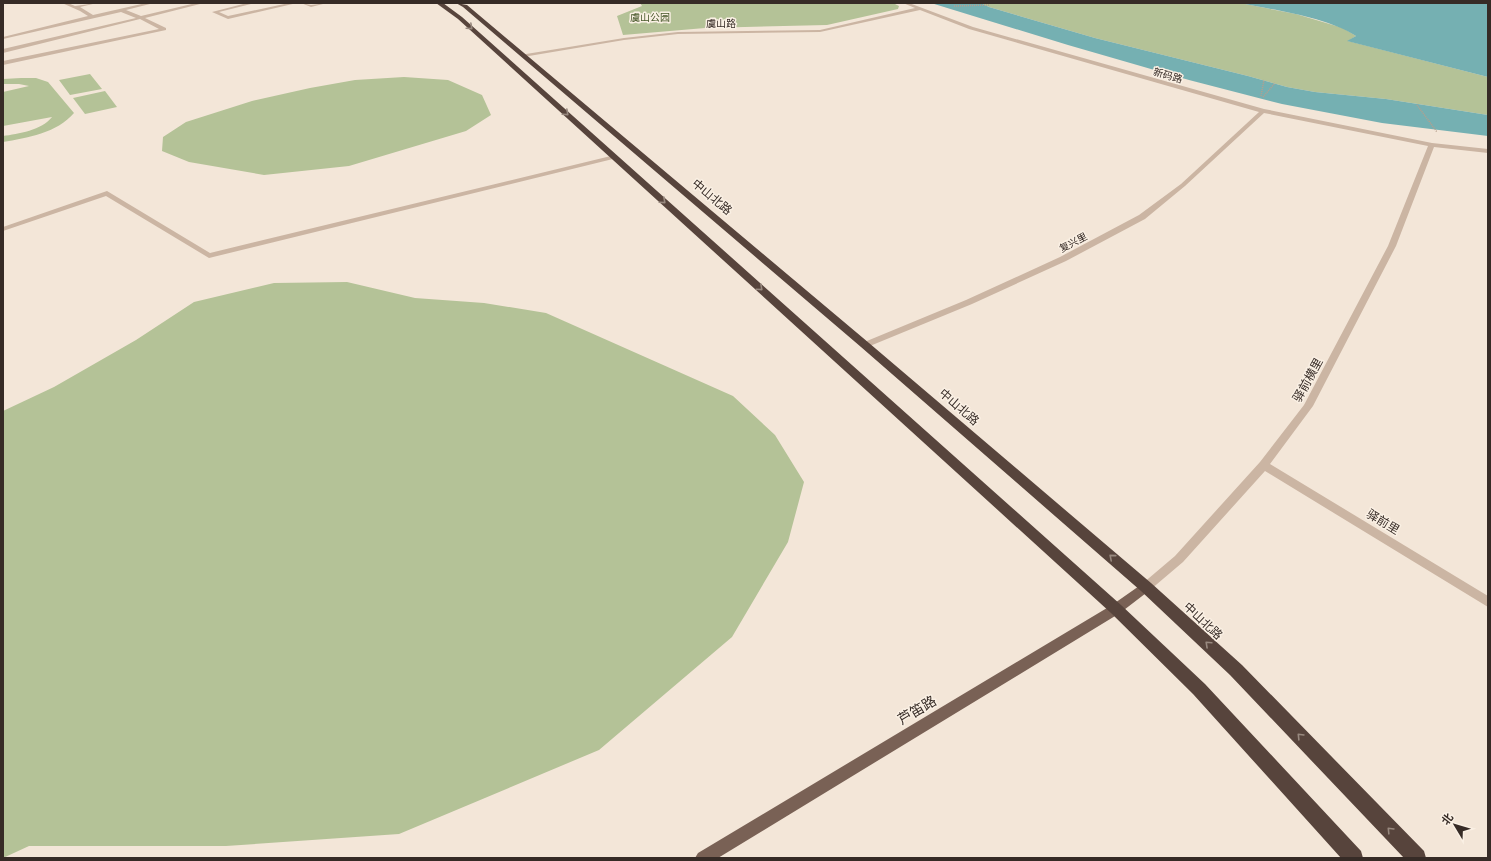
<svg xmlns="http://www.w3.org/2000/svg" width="1491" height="861" font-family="'Varela Round','Noto Sans SC',sans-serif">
<rect width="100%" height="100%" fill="#f3e6d8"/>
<path fill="#b4c297" d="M640,3H893L899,6L898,9L827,25L705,28L623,35L617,16L642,6Z
M981,3H1240L1296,14L1343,28L1356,36L1348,41L1488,77V115L1386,99L1315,92L1287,87L1248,76L1095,38L989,7Z
M90,74L102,89L70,95L59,80Z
M404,77L448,80L482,95L491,115L466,131L349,166L264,175L189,162L162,151L163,137L186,122L252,101L310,88L355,80Z
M21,78H36L48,82L74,113C57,133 27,138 3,142V136C18,134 42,130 52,117L3,126V92L29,86L19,84H3V79Z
M105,91L117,107L85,114L73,98Z
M347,282L415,298L484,303L546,313L733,396L775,435L804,482L788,542L732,637L599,750L399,834L226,846H29L3,858V411L54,387L136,340L194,302L274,283Z"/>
<path fill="#75b0b2" d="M931,3H981L989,7L1095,38L1248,76L1287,87L1315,92L1386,99L1488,115V136L1382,123L1282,104L1189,80L1068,45Z
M1240,3H1488V77L1347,41L1356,36C1327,17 1274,10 1240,3Z"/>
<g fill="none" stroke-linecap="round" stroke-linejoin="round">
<path stroke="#b79f8d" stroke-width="1.5" stroke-dasharray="1 1" stroke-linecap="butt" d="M954,6L989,5
M1261,96L1264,80
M1263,97L1275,83
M1417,105L1437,132"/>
<path fill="#cbb5a3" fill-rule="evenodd" d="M62,3H68L75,6L97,3L80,7L93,15L146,3H154L126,10L141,16L196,3H204L145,18L166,28V30L3,65V61L159,29L140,19L3,53V49L136,18L121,12L3,39V37L88,16L80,11Z
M247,3H255L219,12L228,16L289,3H297L228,19L212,12Z
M301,3L311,5L327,3L311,7Z
M903,3H909L973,27L1264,109L1432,143L1488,149V153L1434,147L1396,246L1313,406L1270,464L1488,596V607L1265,471L1183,562L1150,590L1146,592L1142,590L1140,587L1142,584L1175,556L1260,462L1304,405L1388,246L1428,146L1264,113L1185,186L1145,219L1066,261L972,304L865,348L862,347L861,345L862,343L966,300L1060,257L1139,215L1181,184L1259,112L969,29L920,10L820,32L678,34L624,40L523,57L520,55L624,38L678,32L820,30L915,8Z
M615,155L617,156V158L209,258L106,196L3,231V227L107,191L210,253Z"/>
<path fill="#796155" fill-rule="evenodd" d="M1146,582L1150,584L1152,587L1150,590L1120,613L718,858H695L698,853L1112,605L1142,584Z"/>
<path fill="#57443c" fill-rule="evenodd" d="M436,3H443L462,17L1121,605L1205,684L1361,851L1363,858H1341L1193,694L1111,613L458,19Z
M456,3L467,5L869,343L1151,583L1242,665L1424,851L1426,858H1404L1230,675L1141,591L861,347L463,7Z"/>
</g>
<defs><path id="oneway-chevron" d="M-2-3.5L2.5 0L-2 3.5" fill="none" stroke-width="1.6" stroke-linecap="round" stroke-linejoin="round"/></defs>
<g stroke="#98897f">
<use href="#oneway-chevron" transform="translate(470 27) rotate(42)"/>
<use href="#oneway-chevron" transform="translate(566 113) rotate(42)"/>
<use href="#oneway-chevron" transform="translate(663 201) rotate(42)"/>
<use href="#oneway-chevron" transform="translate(760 288) rotate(42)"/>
<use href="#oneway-chevron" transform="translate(1112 557) rotate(-139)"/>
<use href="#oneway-chevron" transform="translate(1208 644) rotate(-137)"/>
<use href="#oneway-chevron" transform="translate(1300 736) rotate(-134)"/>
<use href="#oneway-chevron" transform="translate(1390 830) rotate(-134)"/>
</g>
<g text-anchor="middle" stroke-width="3" stroke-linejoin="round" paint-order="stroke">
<g font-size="10" fill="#455628" stroke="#faf0e4">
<text x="650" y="21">虞山公园</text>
</g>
<g font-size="10" fill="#362b26" stroke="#faf0e4">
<text x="721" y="27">虞山路</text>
<text transform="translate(1168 75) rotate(16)" y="4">新码路</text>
<text transform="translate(1073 242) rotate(-28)" y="4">复兴里</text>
</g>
<g font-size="12" fill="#362b26" stroke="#faf0e4">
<text transform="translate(712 197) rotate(40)" y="4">中山北路</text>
<text transform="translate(1308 380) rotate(-61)" y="4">驿前横里</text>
<text transform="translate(959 407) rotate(41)" y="4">中山北路</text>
<text transform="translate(1383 522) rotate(31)" y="4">驿前里</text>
<text transform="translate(1203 621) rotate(43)" y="4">中山北路</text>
</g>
<g font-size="14" fill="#362b26" stroke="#faf0e4">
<text transform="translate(917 710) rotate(-31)" y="5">芦笛路</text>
</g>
</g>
<rect width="1491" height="861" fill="none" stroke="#362b26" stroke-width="8"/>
<g transform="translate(1455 825) rotate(308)" stroke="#faf0e4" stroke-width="3" paint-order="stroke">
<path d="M0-3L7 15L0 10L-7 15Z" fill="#362b26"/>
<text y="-6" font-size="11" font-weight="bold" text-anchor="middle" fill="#362b26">北</text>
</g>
</svg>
